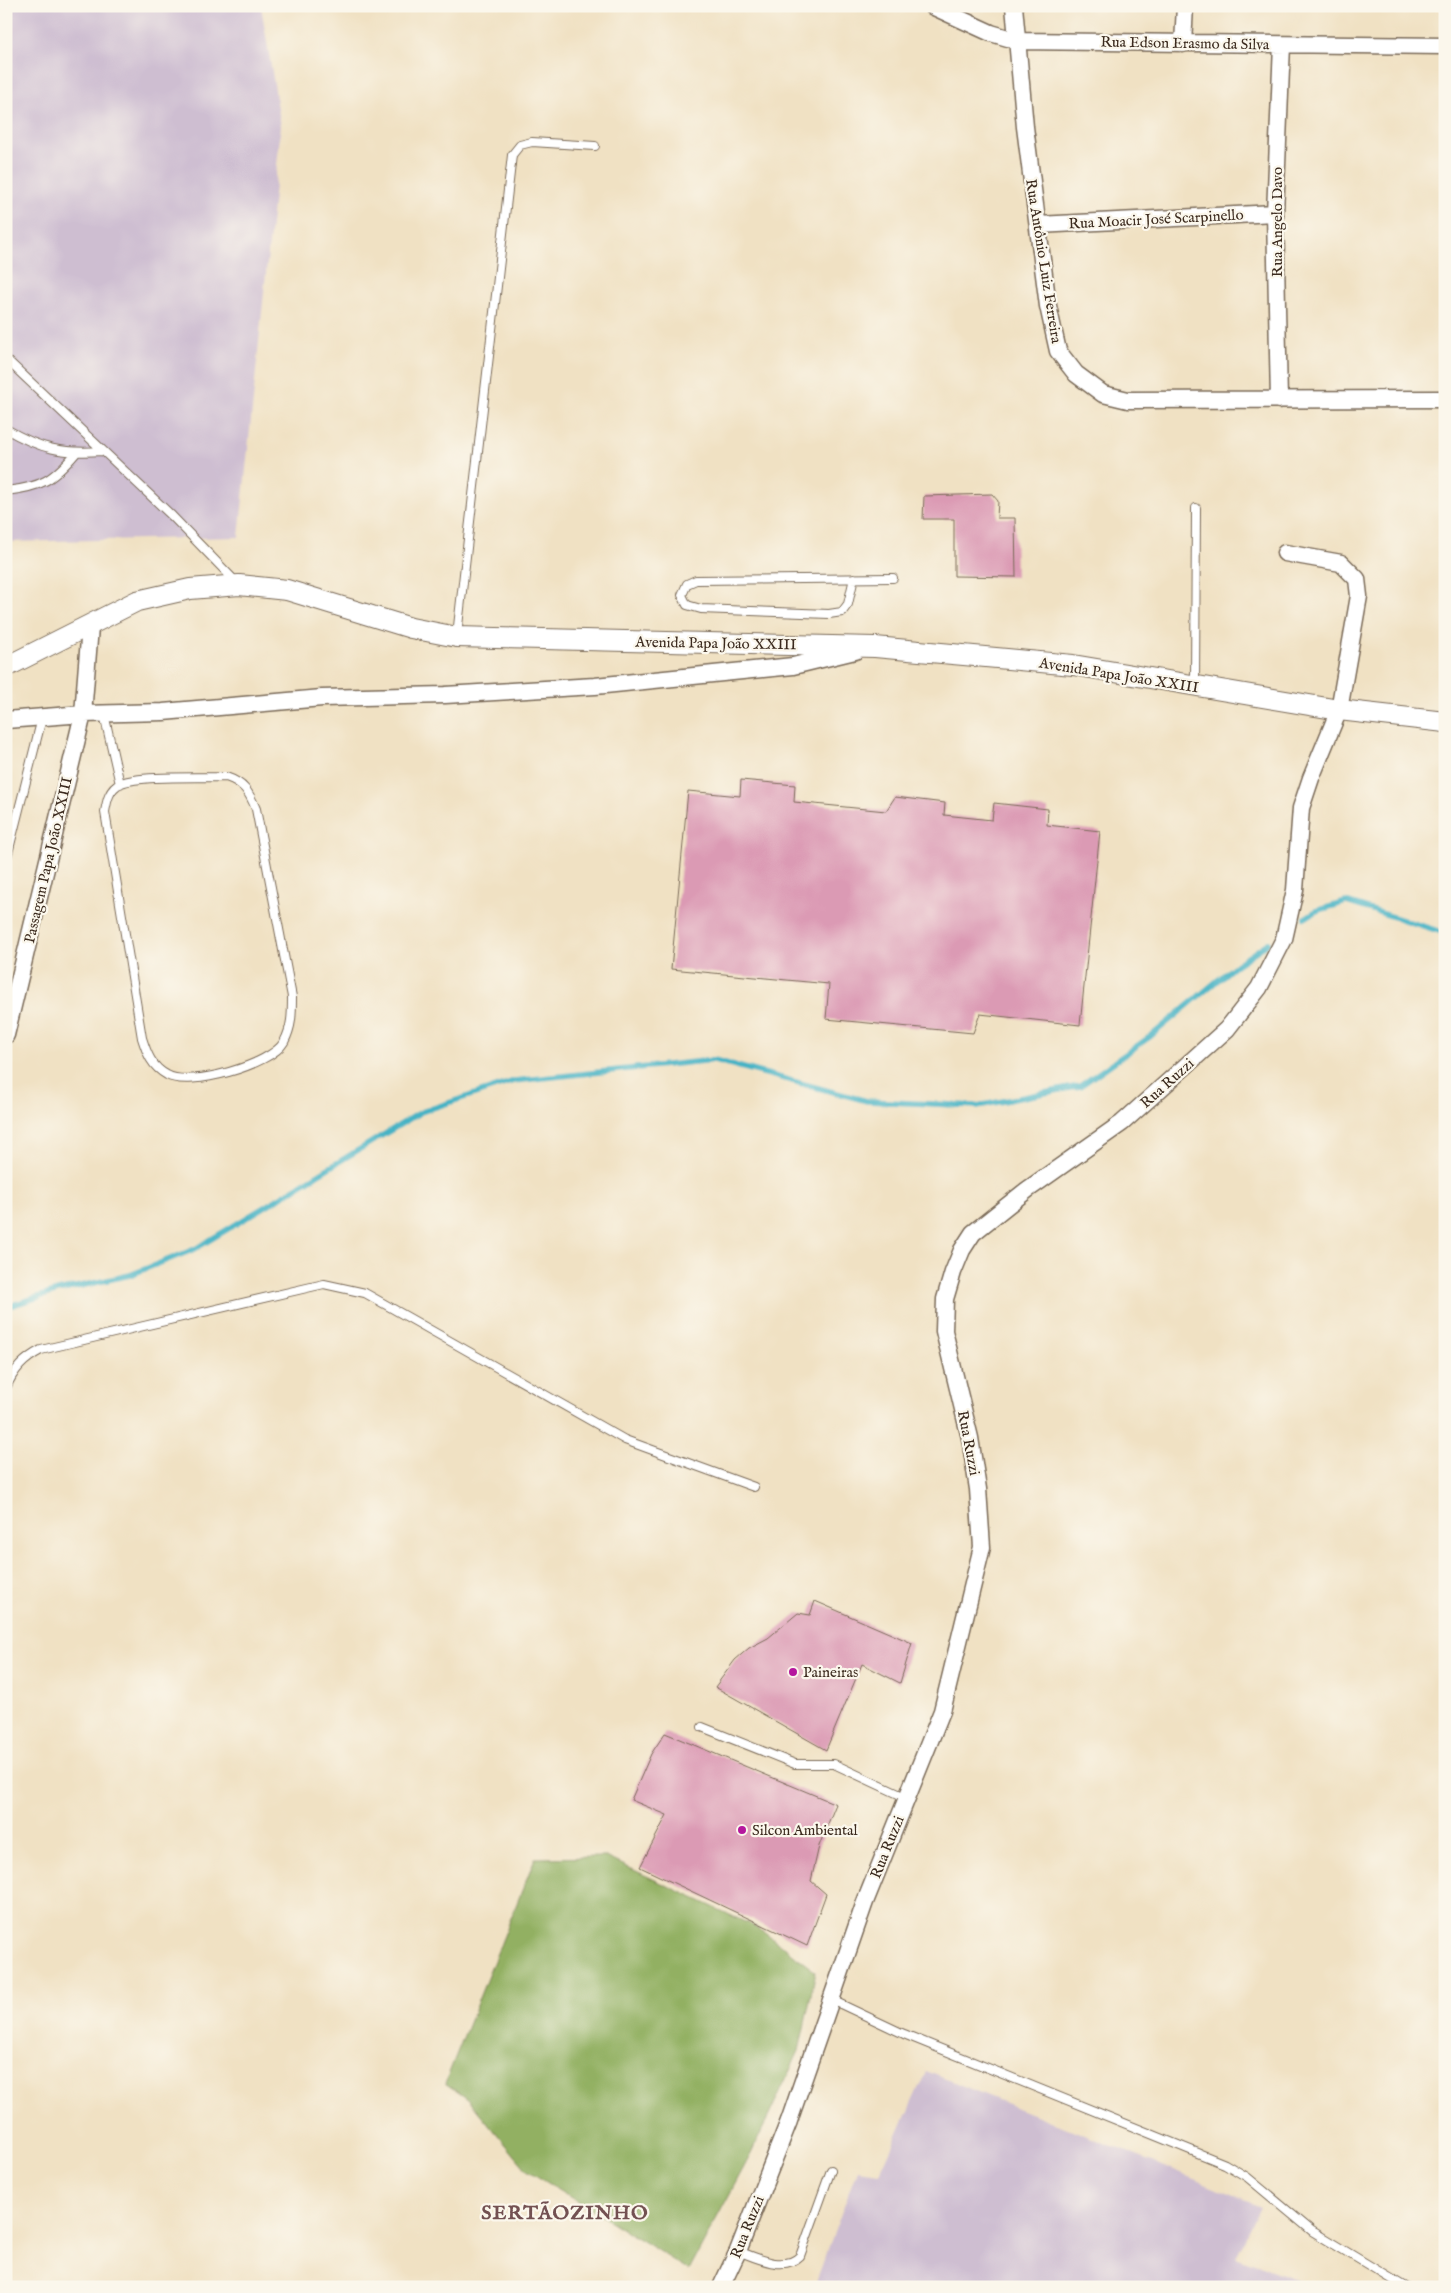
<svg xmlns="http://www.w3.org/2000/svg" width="1451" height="2293" font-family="'IM FELL English',serif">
<rect width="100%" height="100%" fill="#fbf7ec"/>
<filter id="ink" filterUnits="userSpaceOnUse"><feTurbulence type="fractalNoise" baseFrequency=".02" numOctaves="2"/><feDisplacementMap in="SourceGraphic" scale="10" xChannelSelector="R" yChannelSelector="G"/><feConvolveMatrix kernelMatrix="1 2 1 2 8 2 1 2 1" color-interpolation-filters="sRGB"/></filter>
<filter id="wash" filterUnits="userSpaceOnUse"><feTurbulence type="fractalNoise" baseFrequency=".0096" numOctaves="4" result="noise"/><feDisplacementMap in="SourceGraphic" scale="20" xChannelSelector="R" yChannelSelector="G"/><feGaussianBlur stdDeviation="1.12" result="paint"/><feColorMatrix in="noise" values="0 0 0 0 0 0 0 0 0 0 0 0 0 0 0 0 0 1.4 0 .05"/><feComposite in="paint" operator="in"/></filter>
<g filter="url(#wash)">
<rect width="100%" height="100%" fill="#f0e1c3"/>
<path fill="#cebed1" d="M6,6H261L281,126L239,537L6,542Z
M926,2071L1261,2206L1236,2257L1314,2287H814L857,2170L880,2173Z"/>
<path fill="#92b062" stroke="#666d40" d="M606,1857L758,1928L816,1972L799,2051L751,2154L689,2270L527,2170L468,2099L445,2083L535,1858Z"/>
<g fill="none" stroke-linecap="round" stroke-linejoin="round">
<path stroke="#47b3c5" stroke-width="5.5" d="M1305,918L1316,911L1346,902L1445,933
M6,1307L58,1291L130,1275L195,1249L421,1112L514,1081L714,1060L867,1101L978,1106L1080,1086L1151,1036L1236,965L1268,943"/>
</g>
<g id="blocks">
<path fill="#db9ab4" d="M992,494L998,501L997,518H1015L1016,577L954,576V519H923L924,496Z
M741,780L795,785L794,802L886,811L895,797L945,803L944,815L992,820L994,803L1048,809L1047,825L1100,831L1080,1025L980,1014L973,1033L826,1019L829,984L671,969L688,791L740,796Z
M815,1601L912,1643L900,1683L862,1664L826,1750L715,1687L735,1660L749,1648L768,1638L798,1613L810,1615Z
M665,1733L836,1804L819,1846L811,1881L826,1894L807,1946L640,1867L667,1815L631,1800L651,1754Z"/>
</g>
</g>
<g filter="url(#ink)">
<use href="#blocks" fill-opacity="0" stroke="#7a6a58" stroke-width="1"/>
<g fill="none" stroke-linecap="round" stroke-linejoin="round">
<defs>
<path id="service" d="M6,359L172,516L236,582
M6,429C40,449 63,454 102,451
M6,491C42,487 53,480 76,453
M854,578L848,604L842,612L829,614L701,609L687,605L682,595L687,584L696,580L893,578
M457,635L512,155L520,145L532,142L595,146
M1195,684L1196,508
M104,714L120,784
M226,777C244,783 249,792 256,809L292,997C292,1014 292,1027 284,1042C271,1065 189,1088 167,1075C152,1067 147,1054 142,1038L105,812C107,800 109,789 121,783C141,775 202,778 226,777Z
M6,861L42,718
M6,1388C14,1369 24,1359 41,1350L324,1284L365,1293L625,1440L754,1487
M702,1727L795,1764H834L907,1798
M832,2000L904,2034L1225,2164L1247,2177L1312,2231L1405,2287
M738,2251C757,2258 784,2272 800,2256L831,2170"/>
<path id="minor" d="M932,6L991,33L1018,41L1445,46
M1014,6L1025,127L1048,306L1058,351L1076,374L1103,394L1128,400L1445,399
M1183,44L1185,6
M1038,225L1275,213
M1279,400L1275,213L1282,45
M6,720L83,714L163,712L322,698L445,695L595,686L793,666L855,651
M6,1035L83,714L90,627
M721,2287L738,2251L789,2121L865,1902L942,1711L982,1547L978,1489L970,1438L944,1331L945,1299L953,1272L962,1250L973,1233L1027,1190L1122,1123L1227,1029L1259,988L1284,939L1295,890L1301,808L1311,778L1339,710L1359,596L1357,579L1341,563L1285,553"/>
<path id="tertiary" d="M6,667L137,601L190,589L239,585L287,590L411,628L457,637L875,647L1073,665L1339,710L1445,722"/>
</defs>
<use href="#service" stroke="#7a6a58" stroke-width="10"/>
<use href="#minor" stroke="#7a6a58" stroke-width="19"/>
<use href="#tertiary" stroke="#7a6a58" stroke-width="22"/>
<use href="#service" stroke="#fff" stroke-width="8"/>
<use href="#minor" stroke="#fff" stroke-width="16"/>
<use href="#tertiary" stroke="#fff" stroke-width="20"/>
</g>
</g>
<g fill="#b5179e" stroke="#fbf7ec" stroke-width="2">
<circle cx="793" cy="1672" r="5"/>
<circle cx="742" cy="1830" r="5"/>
</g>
<g text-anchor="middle" stroke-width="4.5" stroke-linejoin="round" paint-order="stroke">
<g font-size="15" fill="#3b2a1e" stroke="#fbf7ec">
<text transform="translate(1185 43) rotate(1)" y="5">Rua Edson Erasmo da Silva</text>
<text transform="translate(1156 219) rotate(-3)" y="5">Rua Moacir José Scarpinello</text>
<text transform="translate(1277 222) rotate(-90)" y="5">Rua Angelo Davo</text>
<text transform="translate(1044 261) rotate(81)" y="5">Rua Antônio Luiz Ferreira</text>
<text transform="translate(716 643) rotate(1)" y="5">Avenida Papa João XXIII</text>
<text transform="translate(1119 675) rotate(9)" y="5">Avenida Papa João XXIII</text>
<text transform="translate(48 860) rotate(-77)" y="5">Passagem Papa João XXIII</text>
<text transform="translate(1167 1083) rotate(-42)" y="5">Rua Ruzzi</text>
<text transform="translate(969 1443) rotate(79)" y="5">Rua Ruzzi</text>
<text transform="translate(887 1847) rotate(-68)" y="5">Rua Ruzzi</text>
<text transform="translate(747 2227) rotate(-68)" y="5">Rua Ruzzi</text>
</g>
<g font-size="15" fill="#3b2a1e" stroke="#fbf7ec" text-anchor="start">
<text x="803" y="1677">Paineiras</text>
<text x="752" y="1835">Silcon Ambiental</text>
</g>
<g font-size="20" font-weight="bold" letter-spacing="1" fill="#735152" stroke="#fbf7ec">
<text x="565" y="2219">SERTÃOZINHO</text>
</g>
</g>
<rect width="1451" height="2293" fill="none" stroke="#fbf7ec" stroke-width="25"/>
</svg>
